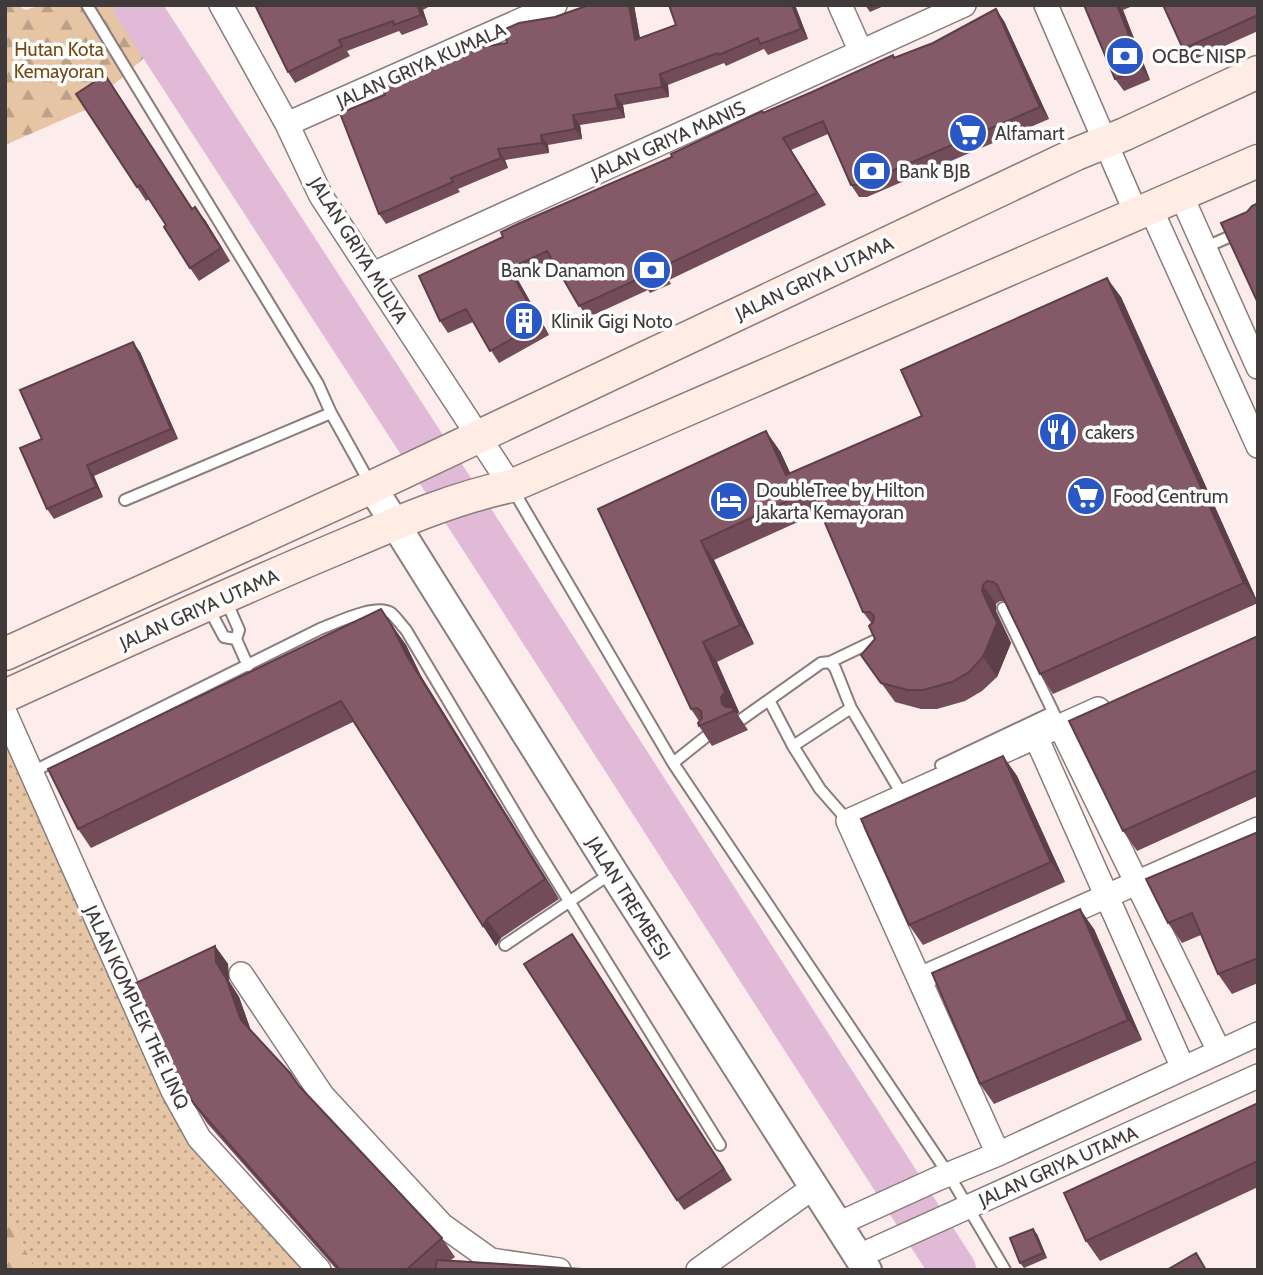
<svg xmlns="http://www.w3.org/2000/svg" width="1263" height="1275" font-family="Cabin,sans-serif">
<defs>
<pattern id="grass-dots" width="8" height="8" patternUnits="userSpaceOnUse" patternTransform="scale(1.75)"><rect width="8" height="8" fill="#e5c5a4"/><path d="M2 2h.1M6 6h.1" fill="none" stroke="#bba187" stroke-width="1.8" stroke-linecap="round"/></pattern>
<pattern id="forest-firs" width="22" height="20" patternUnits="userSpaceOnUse" patternTransform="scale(1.75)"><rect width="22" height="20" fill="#e5c5a4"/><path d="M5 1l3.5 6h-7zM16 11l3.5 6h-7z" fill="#bba187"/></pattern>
</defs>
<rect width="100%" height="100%" fill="#fceceb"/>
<path fill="url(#grass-dots)" d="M5,713L181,1105L319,1270H35L5,1207Z"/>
<path fill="url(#forest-firs)" d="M5,5H16L26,10L40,5H124L153,50L85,110L5,145Z
M5,1207L35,1270H5Z"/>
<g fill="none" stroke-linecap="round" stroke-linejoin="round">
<path stroke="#e1bad8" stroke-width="46" d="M136,5L493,554L953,1270"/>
<defs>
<path id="service" d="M87,5L318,384L331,413L371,485
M1204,248L1258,224
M512,488L673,763L949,1175L1005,1270
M125,500L331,413
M225,598L239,630L236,639L248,666
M208,607L224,637L236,639
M1003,608L1060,726
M830,662L880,638
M769,700L793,746L820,789L848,821
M742,719L821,663L830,662L835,668L851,708L903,796
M793,746L851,708
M673,763L708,735
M941,765L1053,712
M32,772L320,629C336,623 376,603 391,613C396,617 401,625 406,630L530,838L720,1145
M505,945L613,872"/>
<path id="minor" d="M221,5L287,124L321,196L511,486
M840,5L861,52
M1046,5L1136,213
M287,124L555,5
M1181,195L1258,367
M1150,207L1258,446
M373,274L964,5
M5,713L173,1091L199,1138L319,1270
M1060,726L1219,1051
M1036,737L1183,1068
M241,974L322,1095L442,1225L491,1260L559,1270
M931,974L1258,829
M998,1154L848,821L1098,709
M838,1224L937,1179L998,1154L1258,1034
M859,1256L1258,1076
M698,1270L814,1187"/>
<path id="tertiary" d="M372,487L613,872L867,1270"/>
<path id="secondary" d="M5,654L372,487L1076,154L1125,134L1258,72
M5,696C110,648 215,600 321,555C383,529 445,500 511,486L1258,161"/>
</defs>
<use href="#service" stroke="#8b7d7c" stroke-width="14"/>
<use href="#minor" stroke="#8b7d7c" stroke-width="26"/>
<use href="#tertiary" stroke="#8b7d7c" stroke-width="32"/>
<use href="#secondary" stroke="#8b7d7c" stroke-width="35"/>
<use href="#service" stroke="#fff" stroke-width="10"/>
<use href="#minor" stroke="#fff" stroke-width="23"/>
<use href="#tertiary" stroke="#fff" stroke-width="28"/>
<use href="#secondary" stroke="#feece5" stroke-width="32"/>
</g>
<path fill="#724d59" d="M255,5H432L423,10L428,25L402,35L399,31L347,51L350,56L295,83L288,72Z
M634,5L640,38L676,25L669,5H795L808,39L768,55L764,49L726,66L724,63L668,85L669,97L623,105L625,118L580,125L582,139L548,145L549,153L505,160L508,168L458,189L460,192L386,224L379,214L385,95L403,79L507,43Z
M865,5H886L870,12Z
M1084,5H1135L1123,10L1150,80L1124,91L1115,79Z
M1258,5V31L1191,61L1183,49Z
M1004,21L1049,119L867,197H859L851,185L828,134L791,150L826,205L669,280L671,284L650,293L648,290L587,318L554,263L518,280L549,335L499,363L473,322L448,333L440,321L419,276L763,113L894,58Z
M105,75L192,209L205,220L230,261L199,281L190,268L166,225L149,199L146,201L137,187Z
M1121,297L1258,603L1053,694L1040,674L1004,601H1000L996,604V611L1011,643L997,677L982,691L965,701L937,709H921L895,702L861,655L875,639L872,624L863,612L820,512L714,560L754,644L717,662L739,712L737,714L748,730L712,746L699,726V721L691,709L598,509L780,451L790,473L922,416Z
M140,352L178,439L94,476L103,497L54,519L47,509L42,439Z
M381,609L406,645L421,676L559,899L501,938L496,946L353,722L91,848L78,829Z
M1258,636V796L1137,851L1123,831Z
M1003,756L1017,776L1065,882L923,945L909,925Z
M1258,832V983L1232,994L1218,974L1201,935L1182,943L1168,923Z
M1094,929L1142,1040L994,1104L980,1084Z
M579,944L732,1180L684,1210L677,1200Z
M215,946L228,964L229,981L239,997L251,1031L299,1087L442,1238L455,1257L451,1260L598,1270H337L207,1123L194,1104Z
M1258,1103V1187L1100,1261L1086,1241Z
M1037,1234L1047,1258L1024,1268L1020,1263Z"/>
<path fill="#5d3f49" d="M417,5H419L423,10L428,25L421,15Z
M629,5H634L642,51L635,40Z
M792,5H795L808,39L801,29Z
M1117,5H1119L1123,10L1150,80L1142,68Z
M996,9L1004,21L1049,119L1040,107Z
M660,74L668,85L669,97L662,87Z
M105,75L114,88L201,222L192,209Z
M615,95L623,105L625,118L618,108Z
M573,115L580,125L582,139L575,129Z
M541,135L548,145L549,153L542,143Z
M783,138L791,150L826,205L817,193Z
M498,149L505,160L508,168L501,158Z
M195,207L205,220L230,261L221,248Z
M509,269L518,280L549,335L540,323Z
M1107,278L1121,297L1258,603L1244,583Z
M133,342L140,352L178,439L171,429Z
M766,431L780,451L800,494L786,475Z
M87,465L94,476L103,497L96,487Z
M701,541L714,560L754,644L740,625Z
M983,585L996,604V611L1011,643L997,677L983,657Z
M392,626L406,645L421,676L559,899L545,879L407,656Z
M703,642L717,662L739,712L737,714L748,730L734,711L728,713L722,704Z
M1003,756L1017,776L1065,882L1051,862Z
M1080,909L1094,929L1142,1040L1128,1020Z
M487,919L501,938L496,946L483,926Z
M215,946L228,964L229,981L239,997L254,1039L241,1020L216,962Z
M1033,1229L1037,1234L1047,1258L1043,1253Z"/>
<path fill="#855a68" stroke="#5d3f49" stroke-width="2" d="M255,5H417L421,15L394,25L393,21L339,40L342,46L288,72Z
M589,5H629L635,40L676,25L669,5H792L801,29L760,44L758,38L719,55L718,53L660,74L662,87L615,95L618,108L573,115L575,129L541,135L542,143L498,149L501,158L451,178L453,182L379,214L340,113L385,95L381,85L402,77L403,79L470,51V49L507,43L505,29L519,23L555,17Z
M1084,5H1117L1142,68L1115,79Z
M1163,5H1258V15L1183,49Z
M996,9L1040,107L859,185H851L823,121L783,138L817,193L660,268L662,272L641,281L640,278L579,306L547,251L509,269L540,323L490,351L466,309L440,321L419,276L503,237L501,232L520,223L672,157L671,154L762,111L763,113L812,92L893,55L894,58L933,43Z
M105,75L192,209L195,207L221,248L190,268L164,227L166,225L140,185L137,187L76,94Z
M1258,203V303L1221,223L1247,212L1252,206Z
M1107,278L1244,583L1040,674L997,585L993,582L987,581L983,585L982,591L997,623L983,657L969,672L952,682L923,690H908L881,683L861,655L875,639L869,626L873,622L874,616L870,612H863L811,490L701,541L740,625L703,642L725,692L721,697L722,704L726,707H732L734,711L699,726L698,723L702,718L701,711L697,708L691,709L598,509L766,431L786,475L922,416L901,370Z
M133,342L171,429L87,465L96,487L47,509L20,448L42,439L20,390Z
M381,609L392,626L407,656L545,879L487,919L483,926L341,701L78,829L48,769Z
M1258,636V770L1123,831L1069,721Z
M1003,756L1051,862L909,925L861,819Z
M1258,832V958L1218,974L1192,913L1168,923L1146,879Z
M1080,909L1128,1020L980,1084L932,973Z
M572,934L724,1169L677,1200L524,964Z
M215,946L216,962L226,978L241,1020L290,1073L299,1086L442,1238L406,1270H340L194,1104L172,1066L136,983Z
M1258,1103V1161L1086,1241L1064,1193Z
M1033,1229L1043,1253L1020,1263L1010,1238Z
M1196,1253L1206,1270H1167Z
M437,1260L598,1270H435Z"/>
<defs>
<symbol id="bank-disc" viewBox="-11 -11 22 22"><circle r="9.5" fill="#2957c5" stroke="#fdfdfd"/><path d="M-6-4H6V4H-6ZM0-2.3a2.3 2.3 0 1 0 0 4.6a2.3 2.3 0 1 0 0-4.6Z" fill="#fff"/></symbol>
<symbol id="supermarket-disc" viewBox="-11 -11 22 22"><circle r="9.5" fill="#2957c5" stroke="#fdfdfd"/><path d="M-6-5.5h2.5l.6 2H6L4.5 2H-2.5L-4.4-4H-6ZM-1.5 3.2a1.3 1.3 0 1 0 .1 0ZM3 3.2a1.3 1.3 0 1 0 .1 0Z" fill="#fff"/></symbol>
<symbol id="building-disc" viewBox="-11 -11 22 22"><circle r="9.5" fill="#2957c5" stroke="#fdfdfd"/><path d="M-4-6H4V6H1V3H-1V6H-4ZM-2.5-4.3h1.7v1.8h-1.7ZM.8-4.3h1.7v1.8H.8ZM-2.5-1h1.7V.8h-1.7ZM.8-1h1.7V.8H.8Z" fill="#fff"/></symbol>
<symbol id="restaurant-disc" viewBox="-11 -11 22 22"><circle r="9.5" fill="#2957c5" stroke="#fdfdfd"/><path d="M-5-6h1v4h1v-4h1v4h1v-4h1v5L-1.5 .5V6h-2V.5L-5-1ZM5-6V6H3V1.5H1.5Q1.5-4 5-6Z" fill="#fff"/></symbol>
<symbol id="hotel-disc" viewBox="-11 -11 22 22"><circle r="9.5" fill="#2957c5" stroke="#fdfdfd"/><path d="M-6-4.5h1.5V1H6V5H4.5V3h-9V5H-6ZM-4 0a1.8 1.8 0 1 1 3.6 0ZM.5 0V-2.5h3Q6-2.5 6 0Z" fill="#fff"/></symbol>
</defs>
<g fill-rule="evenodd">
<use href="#bank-disc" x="1103" y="34" width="44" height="44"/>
<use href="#supermarket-disc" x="946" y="111" width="44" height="44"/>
<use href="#bank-disc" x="850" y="149" width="44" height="44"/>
<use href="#bank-disc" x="630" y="248" width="44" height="44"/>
<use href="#building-disc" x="502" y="299" width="44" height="44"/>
<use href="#restaurant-disc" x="1036" y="410" width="44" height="44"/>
<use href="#supermarket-disc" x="1064" y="474" width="44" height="44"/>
<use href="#hotel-disc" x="707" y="479" width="44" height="44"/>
</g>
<g text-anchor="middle" stroke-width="7" stroke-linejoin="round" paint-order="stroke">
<g font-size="19" fill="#744910" stroke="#fdfdfd">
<text x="59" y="56">Hutan Kota<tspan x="59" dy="22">Kemayoran</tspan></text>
</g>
<g font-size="19" fill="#413a3a" stroke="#fdfdfd" text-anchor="start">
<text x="1152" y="63">OCBC NISP</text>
<text x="995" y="140">Alfamart</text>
<text x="899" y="178">Bank BJB</text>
<text x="625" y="277" text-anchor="end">Bank Danamon</text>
<text x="551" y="328">Klinik Gigi Noto</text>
<text x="1085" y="439">cakers</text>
<text x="756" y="497">DoubleTree by Hilton<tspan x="756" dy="22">Jakarta Kemayoran</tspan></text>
<text x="1113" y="503">Food Centrum</text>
</g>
<g font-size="19" fill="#413a3a" stroke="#fdfdfd">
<text transform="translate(421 65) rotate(-24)" y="7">JALAN GRIYA KUMALA</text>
<text transform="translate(668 140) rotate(-24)" y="7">JALAN GRIYA MANIS</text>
<text transform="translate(359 250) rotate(58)" y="7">JALAN GRIYA MULYA</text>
<text transform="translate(814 278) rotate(-25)" y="7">JALAN GRIYA UTAMA</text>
<text transform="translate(199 609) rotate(-24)" y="7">JALAN GRIYA UTAMA</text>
<text transform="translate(629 898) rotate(58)" y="7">JALAN TREMBESI</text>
<text transform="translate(137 1007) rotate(65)" y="7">JALAN KOMPLEK THE LINQ</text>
<text transform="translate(1058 1166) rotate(-24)" y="7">JALAN GRIYA UTAMA</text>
</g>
</g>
<rect width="1263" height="1275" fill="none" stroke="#413a3a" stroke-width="14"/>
</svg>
